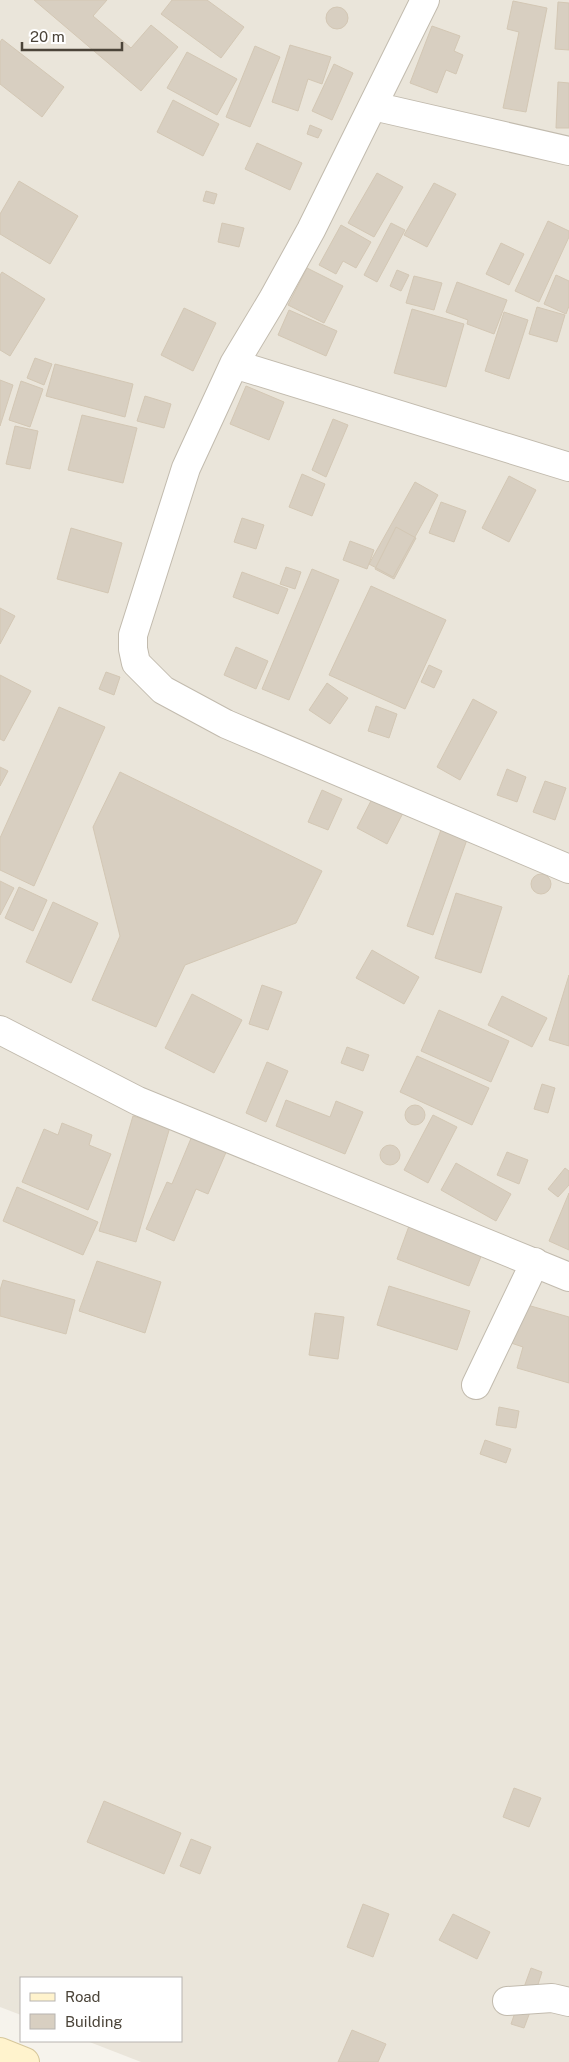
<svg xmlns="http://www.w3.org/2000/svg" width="569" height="2062" font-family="'Public Sans',sans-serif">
<rect width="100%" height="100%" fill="#f6f3ec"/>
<path fill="#eae5da" d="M0,0H569V2062H141L87,2041H181V1978H21V2015L0,2007Z"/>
<path fill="#d8cfc1" stroke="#d3c7b4" d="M34,0H107L93,16L131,48L151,25L178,47L141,91Z
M172,0H207L244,27L221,58L161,14Z
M513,1L547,8L526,112L503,108L519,32L507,29Z
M558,2L569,3V50L555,49Z
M326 18a11 11 0 1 1 22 0a11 11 0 1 1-22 0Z
M432,26L460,36L454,51L463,55L456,74L446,70L437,93L410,83Z
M2,39L64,87L42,117L0,84V42Z
M290,45L331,57L322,84L308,79L298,111L272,102Z
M255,46L280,57L250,127L226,117Z
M187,52L237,79L217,115L167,88Z
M334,64L353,73L332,120L312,111Z
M558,82L569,83V128H556Z
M173,100L219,124L203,156L157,132Z
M310,125L322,130L318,138L307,134Z
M257,143L302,163L290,190L245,169Z
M377,173L403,187L374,237L348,223Z
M19,181L78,216L50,264L0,234V214Z
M434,183L456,194L427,247L404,235Z
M206,191L217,194L214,204L203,201Z
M548,221L569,231V237L539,302L515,291Z
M222,223L244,228L239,247L218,242Z
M391,223L405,230L377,282L364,275Z
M341,225L371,242L356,268L343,261L336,274L319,265Z
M501,243L524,254L509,285L486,274Z
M307,268L343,286L324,323L288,305Z
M397,270L409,275L401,291L390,286Z
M2,272L45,299L10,356L0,350V275Z
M556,275L569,281V306L566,314L544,304Z
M414,276L442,283L434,310L406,303Z
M457,282L507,300L494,334L467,324L468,320L446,312Z
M537,307L565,315L557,342L529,334Z
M184,308L216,323L193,371L161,355Z
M412,309L464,324L446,387L394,373Z
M289,310L337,331L326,356L278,335Z
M504,312L528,320L509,379L485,371Z
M35,358L52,364L44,385L27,378Z
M55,364L133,384L125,417L46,396Z
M0,380L13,385L0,426Z
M21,381L43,389L30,427L9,420Z
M246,386L284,402L269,440L230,424Z
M145,396L171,404L164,428L137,421Z
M82,415L137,428L123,483L68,470Z
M333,419L348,425L326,477L312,470Z
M15,426L38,431L30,469L6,464Z
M302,474L325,484L312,516L289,507Z
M509,476L536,490L509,542L482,528Z
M415,482L438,495L393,577L369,564Z
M441,502L466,511L454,542L429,533Z
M242,518L264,525L256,549L234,542Z
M396,527L416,538L394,579L375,569Z
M71,528L122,543L108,593L57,579Z
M350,541L374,550L367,569L343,560Z
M286,567L301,572L295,589L280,584Z
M312,569L339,580L289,700L262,689Z
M242,572L288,589L278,614L233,597Z
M371,586L446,620L405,709L329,675Z
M0,608L15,616L0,644Z
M236,647L268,661L256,689L224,675Z
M429,665L442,671L434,688L421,682Z
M106,672L120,677L114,695L99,689Z
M0,675L31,691L4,741L0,739Z
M327,683L348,698L330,724L309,710Z
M473,699L497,712L460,780L437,767Z
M376,706L397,714L389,738L368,731Z
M59,707L105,727L34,886L0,870V838Z
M0,767L8,771L0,786Z
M507,769L526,777L517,802L497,795Z
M120,772L322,871L296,923L185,965L156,1027L92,1000L120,936L93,827Z
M545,781L566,788L555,820L533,812Z
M322,790L342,799L328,830L308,822Z
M374,795L404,811L387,844L357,828Z
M443,824L469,834L433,935L407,926Z
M531 884a10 10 0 1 1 20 0a10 10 0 1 1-20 0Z
M0,881L14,888L0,915Z
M19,887L47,900L33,931L5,918Z
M456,893L502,907L481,973L435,958Z
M53,902L98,923L71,983L26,962Z
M372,950L419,977L404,1004L356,978Z
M569,975V1046L549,1040Z
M262,985L282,992L268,1030L249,1024Z
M192,994L242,1020L214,1073L165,1048Z
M502,996L547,1018L532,1047L488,1025Z
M439,1010L509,1041L491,1082L421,1051Z
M347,1047L369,1055L363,1071L341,1063Z
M417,1056L489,1088L472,1125L400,1092Z
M267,1062L288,1071L266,1122L246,1113Z
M542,1084L555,1088L548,1113L534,1109Z
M286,1100L330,1117L336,1101L363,1112L345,1154L276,1126Z
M405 1115a10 10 0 1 1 20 0a10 10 0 1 1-20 0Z
M433,1115L457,1127L428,1183L404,1170Z
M133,1116L170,1127L136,1242L99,1231Z
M62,1123L92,1135L89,1145L111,1154L88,1210L22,1182L44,1129L58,1135Z
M192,1136L227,1150L208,1194L196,1189L174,1241L146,1229L167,1182L172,1184Z
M380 1155a10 10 0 1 1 20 0a10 10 0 1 1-20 0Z
M507,1152L528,1160L519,1184L497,1175Z
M456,1163L511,1194L496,1221L441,1190Z
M565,1168L569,1171V1185L558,1197L548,1189Z
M17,1187L98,1222L83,1255L3,1221Z
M569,1193V1250L549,1241Z
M409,1226L482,1254L469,1286L397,1259Z
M97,1261L161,1282L145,1333L79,1311Z
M3,1280L75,1300L66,1334L0,1316V1290Z
M389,1286L470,1311L457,1350L377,1325Z
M517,1302L569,1317V1383L517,1368L523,1347L505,1341Z
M315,1313L344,1317L338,1359L309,1355Z
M499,1407L519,1411L516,1428L496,1425Z
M485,1440L511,1449L506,1463L480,1454Z
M514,1788L541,1798L529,1827L503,1817Z
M104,1801L181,1833L164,1874L87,1842Z
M191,1839L211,1847L200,1874L180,1866Z
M363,1904L389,1914L373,1957L347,1947Z
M453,1914L490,1932L477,1959L439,1940Z
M531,1968L542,1972L535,1994L523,1990Z
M518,2004H533L524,2028L511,2024Z
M352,2030L386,2044L378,2062H338Z"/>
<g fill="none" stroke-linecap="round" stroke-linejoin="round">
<defs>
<path id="minor" d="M425,0L311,230L273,299L234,364L186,468L133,635V649L136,663L163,690L226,724L569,869
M373,106L569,151
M234,364L569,467
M0,1030L138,1101L569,1277
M476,1385L535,1262
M507,2001L552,1998L569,2002"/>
<path id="secondary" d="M0,2052L25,2062"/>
</defs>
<use href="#minor" stroke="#c2bbae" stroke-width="30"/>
<use href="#secondary" stroke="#d6c79b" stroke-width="30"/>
<use href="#minor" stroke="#fff" stroke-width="28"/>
<use href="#secondary" stroke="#fff3cd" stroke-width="28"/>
</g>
<rect x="20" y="1977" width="162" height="65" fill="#ffffff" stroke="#b7b4b0"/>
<rect x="30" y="1993" width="25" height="8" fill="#fff3cd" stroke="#b7b4b0"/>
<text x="65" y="2002" font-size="15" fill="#4b4439">Road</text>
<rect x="30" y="2014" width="25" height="15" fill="#d8cfc1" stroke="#b7b4b0"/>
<text x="65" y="2027" font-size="15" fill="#4b4439">Building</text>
<path d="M22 42v8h100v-8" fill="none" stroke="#4b4439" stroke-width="2.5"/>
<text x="30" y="42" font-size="15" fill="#4b4439" stroke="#ffffff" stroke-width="4" paint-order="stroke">20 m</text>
</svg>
